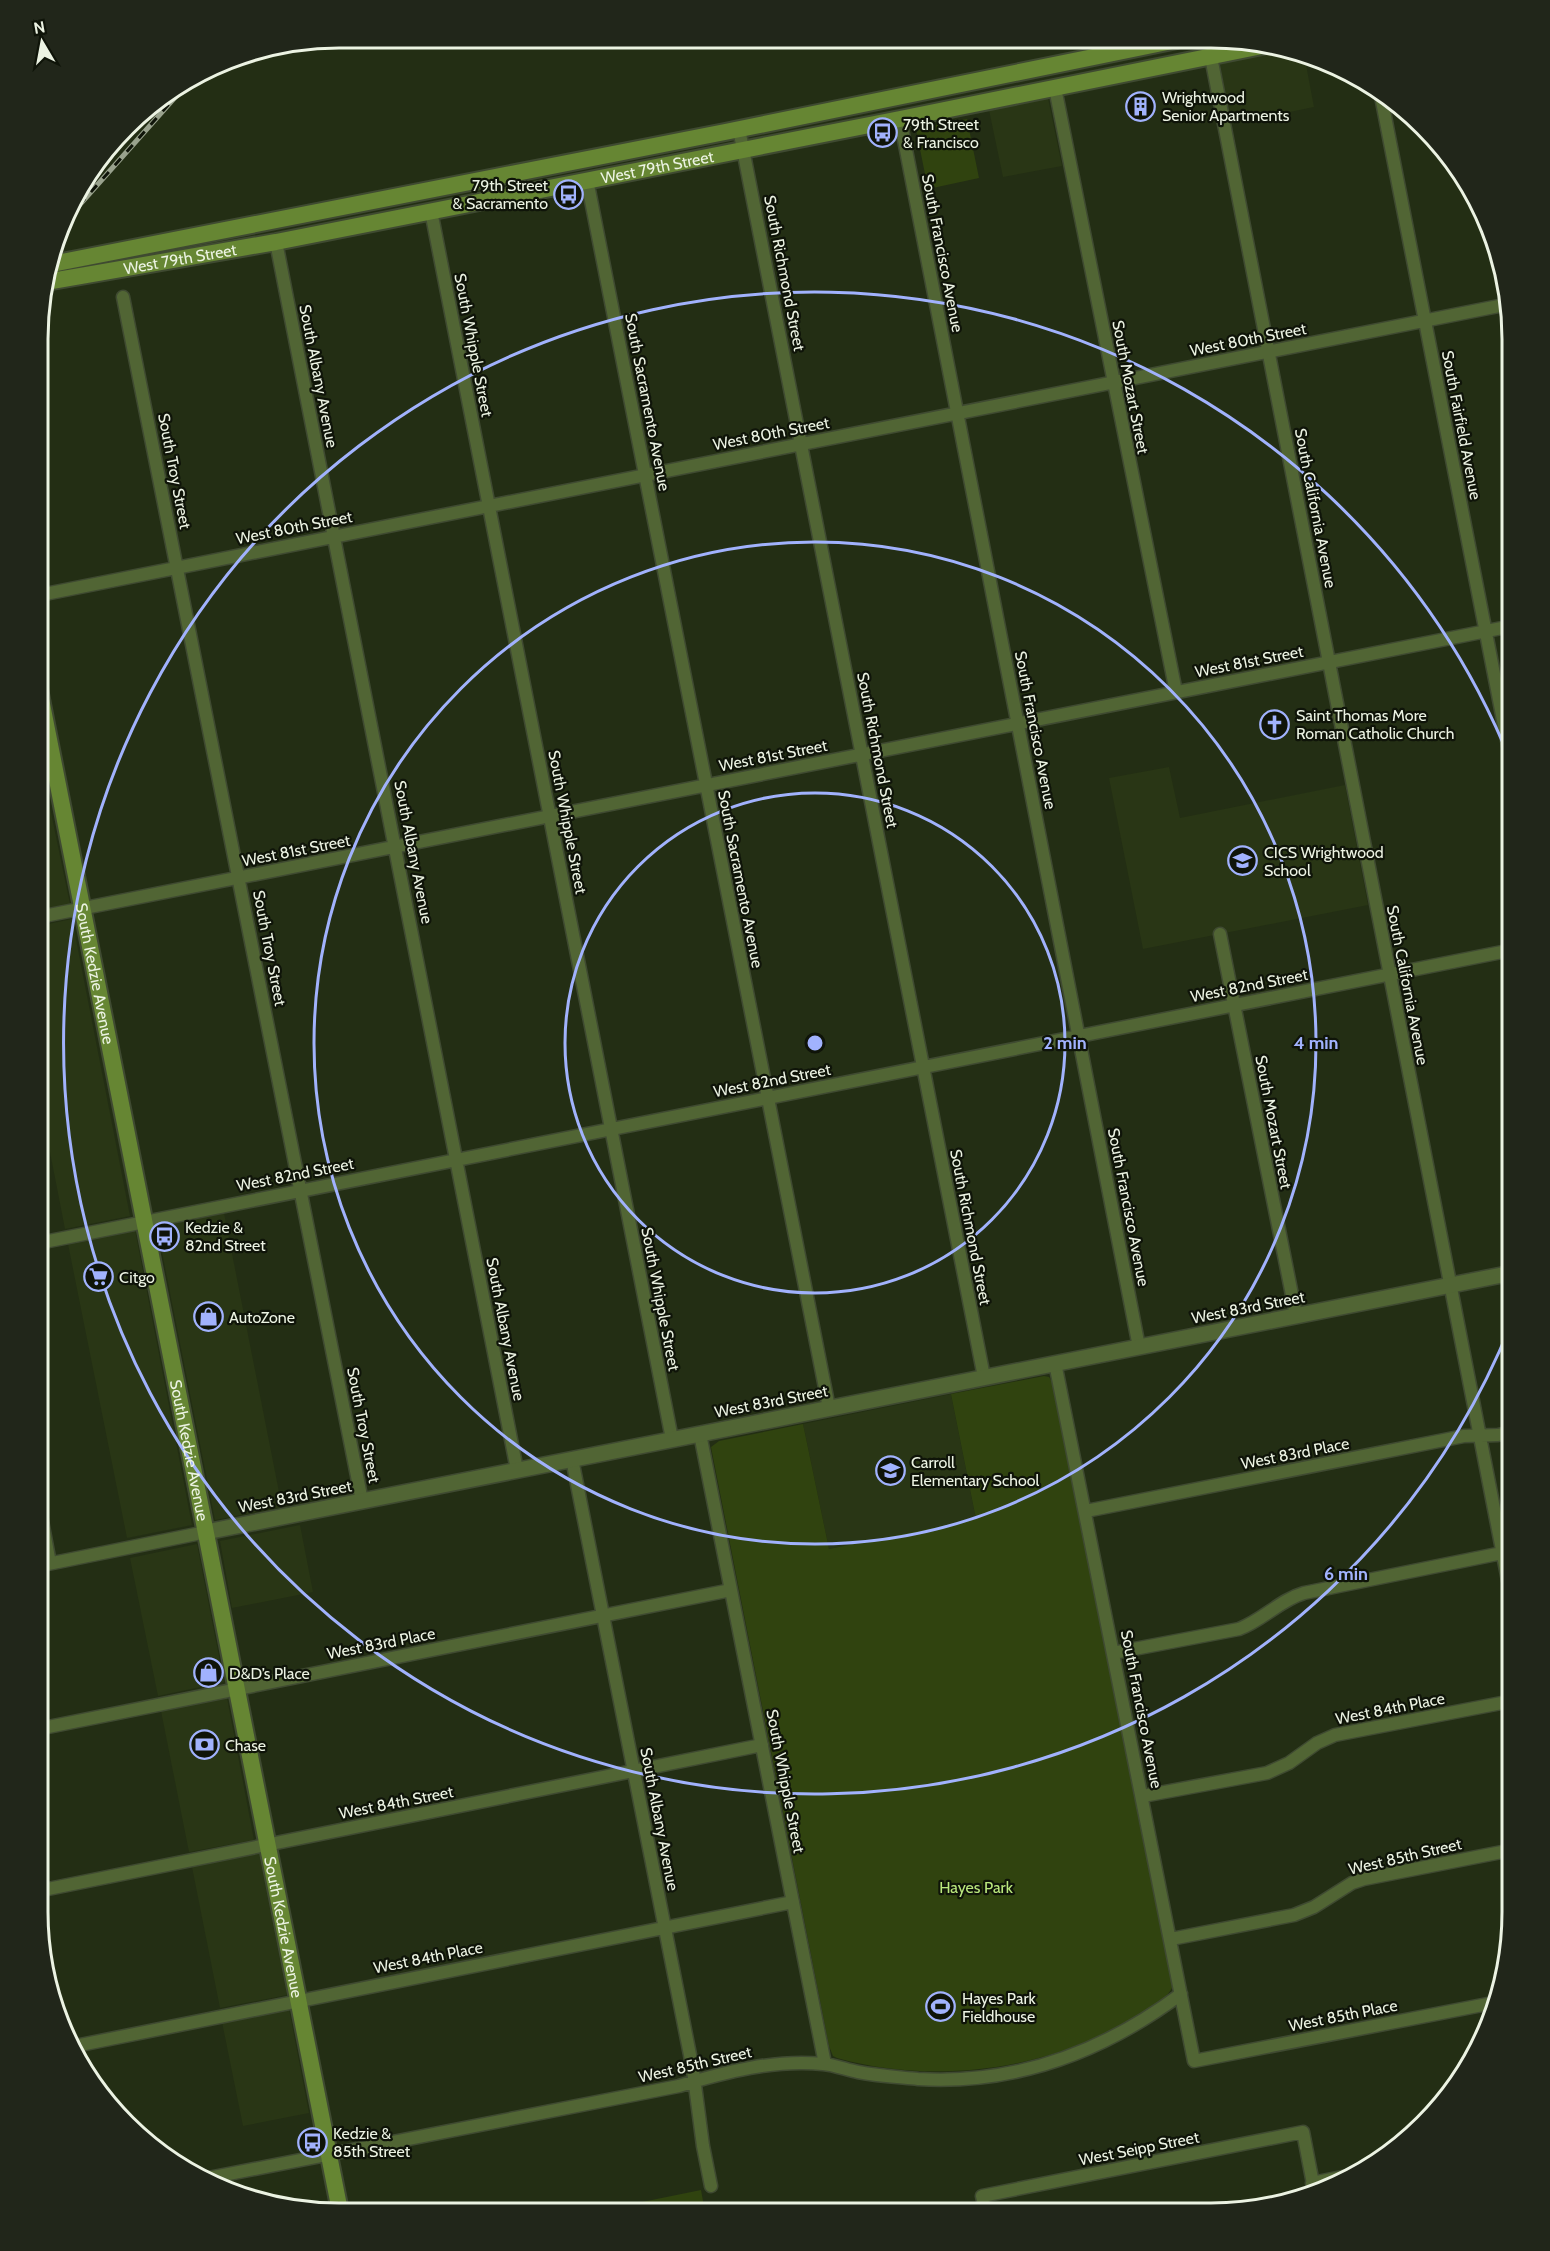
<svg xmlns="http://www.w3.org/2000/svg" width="1550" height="2251" font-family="Cabin,sans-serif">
<rect width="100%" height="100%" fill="#232e14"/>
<path fill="#293615" d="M1284,49L1304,54L1314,107L1230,124L1220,63Z
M1048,98L1062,166L1003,177L989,110Z
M39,755L70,904L39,910Z
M1169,767L1180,818L1345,785L1368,905L1143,949L1109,778Z
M72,919L130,1216L65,1229L39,1096V926Z
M224,1213L282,1507L215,1520L157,1227Z
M135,1230L192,1525L127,1538L68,1244Z
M951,1394L976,1519L829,1549L803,1424Z
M300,1525L313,1592L232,1608L220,1541Z
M197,1544L224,1682L158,1696L130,1558Z
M227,1698L254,1840L189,1852L161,1711Z
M259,1853L287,1995L220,2008L192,1867Z
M289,2009L309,2113L243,2126L222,2022Z"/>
<path fill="#30430f" d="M967,119L979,178L928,189L916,129Z
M1044,1376L1049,1377L1052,1382L1173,1986C1167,2000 1147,2010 1134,2017C1049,2071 933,2085 837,2058L833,2056L829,2046L711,1447L719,1441L803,1424L829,1549L976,1519L951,1394Z
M701,2190L705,2212H593Z"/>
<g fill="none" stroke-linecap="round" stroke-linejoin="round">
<defs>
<path id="minor" d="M1211,57L1512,1601
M1055,88L1176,692
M1380,91L1512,766
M900,119L1139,1347
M739,129L984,1377
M587,180L829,1408
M431,211L672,1439
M276,242L517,1470
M123,297L362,1501
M40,595L1509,304
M39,917L1512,626
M1220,934L1296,1315
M39,1243L1512,950
M1055,1363L1194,2061L1498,2002
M700,1434L825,2064
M572,1459L693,2070L703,2146L711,2186
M38,1500L50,1563
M1086,1511L1464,1436L1498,1435L1512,1432
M38,1566L206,1532
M1113,1653L1239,1629C1263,1620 1280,1600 1304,1593L1502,1553
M38,1729L731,1590
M1143,1796L1267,1773L1289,1763L1317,1743L1335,1735L1512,1701
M38,1891L762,1745
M1171,1939L1294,1915L1314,1907L1352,1883L1364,1879L1512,1850
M70,2047L793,1902
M203,2179L679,2086C725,2072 775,2059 823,2064C835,2065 847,2070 858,2072C878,2076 898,2077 918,2079C1017,2085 1103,2052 1181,1994
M1312,2183L1357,2174
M986,2213L982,2196L1303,2132L1315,2194"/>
<path id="tertiary" d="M206,1532L1512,1273"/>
<g id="secondary">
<path d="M52,264L725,132L1177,40"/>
<path id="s1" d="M46,282L276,242L900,119L1267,45"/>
<path id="s2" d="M39,689L340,2211"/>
</g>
</defs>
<use href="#minor" stroke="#3f4a31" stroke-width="15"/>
<use href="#tertiary" stroke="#3f4a31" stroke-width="18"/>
<use href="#secondary" stroke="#3f4a31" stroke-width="20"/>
<use href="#minor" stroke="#516534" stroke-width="12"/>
<use href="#tertiary" stroke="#516534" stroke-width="15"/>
<use href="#secondary" stroke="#668633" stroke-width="16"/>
<defs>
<path id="rail" d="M67,219L186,85"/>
</defs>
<use href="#rail" stroke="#99a28d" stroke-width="5"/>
<use href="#rail" stroke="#0f1409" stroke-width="3" stroke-dasharray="9" stroke-linecap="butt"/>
</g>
<g fill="none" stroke="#a1b2fd" stroke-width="3">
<circle cx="815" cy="1043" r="250"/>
<circle cx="815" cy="1043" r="501"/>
<path d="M1511 1324A751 751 0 1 1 1511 762"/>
</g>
<defs>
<symbol id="building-ring" viewBox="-11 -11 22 22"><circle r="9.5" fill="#0f1409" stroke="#a1b2fd" stroke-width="1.5"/><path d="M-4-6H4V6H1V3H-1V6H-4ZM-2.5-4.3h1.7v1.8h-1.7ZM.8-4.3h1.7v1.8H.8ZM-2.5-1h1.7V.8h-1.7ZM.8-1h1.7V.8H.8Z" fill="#a1b2fd"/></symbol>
<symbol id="bus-ring" viewBox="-11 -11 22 22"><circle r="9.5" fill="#0f1409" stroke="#a1b2fd" stroke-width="1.5"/><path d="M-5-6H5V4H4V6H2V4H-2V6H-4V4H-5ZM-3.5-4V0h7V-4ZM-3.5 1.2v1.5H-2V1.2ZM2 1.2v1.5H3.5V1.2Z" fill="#a1b2fd"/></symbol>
<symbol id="church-ring" viewBox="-11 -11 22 22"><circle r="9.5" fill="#0f1409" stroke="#a1b2fd" stroke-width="1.5"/><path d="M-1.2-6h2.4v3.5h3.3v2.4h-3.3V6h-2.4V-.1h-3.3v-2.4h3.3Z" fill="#a1b2fd"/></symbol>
<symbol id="school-ring" viewBox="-11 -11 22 22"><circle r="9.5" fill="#0f1409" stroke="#a1b2fd" stroke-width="1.5"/><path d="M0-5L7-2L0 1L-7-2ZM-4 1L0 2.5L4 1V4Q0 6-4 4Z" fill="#a1b2fd"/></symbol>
<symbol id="supermarket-ring" viewBox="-11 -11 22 22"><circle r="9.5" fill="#0f1409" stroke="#a1b2fd" stroke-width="1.5"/><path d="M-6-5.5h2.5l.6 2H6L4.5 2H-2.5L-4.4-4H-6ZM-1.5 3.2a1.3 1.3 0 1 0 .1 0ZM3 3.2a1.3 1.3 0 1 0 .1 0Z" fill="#a1b2fd"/></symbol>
<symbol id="shop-ring" viewBox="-11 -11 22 22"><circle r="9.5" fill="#0f1409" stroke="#a1b2fd" stroke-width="1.5"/><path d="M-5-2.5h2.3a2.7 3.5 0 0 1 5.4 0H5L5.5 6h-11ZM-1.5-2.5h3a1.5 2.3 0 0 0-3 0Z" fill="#a1b2fd"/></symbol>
<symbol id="bank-ring" viewBox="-11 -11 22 22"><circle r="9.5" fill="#0f1409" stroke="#a1b2fd" stroke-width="1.5"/><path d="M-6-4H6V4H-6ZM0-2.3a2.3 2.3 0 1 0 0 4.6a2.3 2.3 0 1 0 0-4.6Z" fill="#a1b2fd"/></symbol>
<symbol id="stadium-ring" viewBox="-11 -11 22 22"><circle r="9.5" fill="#0f1409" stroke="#a1b2fd" stroke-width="1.5"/><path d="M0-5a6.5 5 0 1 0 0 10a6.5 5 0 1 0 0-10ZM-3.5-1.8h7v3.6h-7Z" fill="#a1b2fd"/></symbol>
</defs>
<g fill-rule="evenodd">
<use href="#building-ring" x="1124" y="90" width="33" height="33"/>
<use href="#bus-ring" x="866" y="116" width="33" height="33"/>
<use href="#bus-ring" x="552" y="178" width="33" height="33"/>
<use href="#church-ring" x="1258" y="708" width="33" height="33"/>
<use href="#school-ring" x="1226" y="844" width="33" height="33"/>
<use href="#bus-ring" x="148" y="1220" width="33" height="33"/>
<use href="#supermarket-ring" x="82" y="1260" width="33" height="33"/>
<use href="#shop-ring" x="192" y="1300" width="33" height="33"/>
<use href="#school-ring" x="874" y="1454" width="33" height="33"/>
<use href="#shop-ring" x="192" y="1656" width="33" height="33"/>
<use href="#bank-ring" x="188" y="1728" width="33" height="33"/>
<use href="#stadium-ring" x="924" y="1990" width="33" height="33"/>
<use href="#bus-ring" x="296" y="2126" width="33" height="33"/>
</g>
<g text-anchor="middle" stroke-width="4.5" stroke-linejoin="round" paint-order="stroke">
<g font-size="16" fill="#ecf3e3" stroke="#0f1409" text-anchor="start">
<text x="1162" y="103">Wrightwood<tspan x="1162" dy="18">Senior Apartments</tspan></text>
<text x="903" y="130">79th Street<tspan x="903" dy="18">&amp; Francisco</tspan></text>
<text x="548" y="191" text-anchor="end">79th Street<tspan x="548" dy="18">&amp; Sacramento</tspan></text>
<text x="1296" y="721">Saint Thomas More<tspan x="1296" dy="18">Roman Catholic Church</tspan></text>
<text x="1264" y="858">CICS Wrightwood<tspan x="1264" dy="18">School</tspan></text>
<text x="185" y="1233">Kedzie &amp;<tspan x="185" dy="18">82nd Street</tspan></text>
<text x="119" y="1283">Citgo</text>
<text x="229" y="1323">AutoZone</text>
<text x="911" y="1468">Carroll<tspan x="911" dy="18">Elementary School</tspan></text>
<text x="229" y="1679">D&amp;D’s Place</text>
<text x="225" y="1751">Chase</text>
<text x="962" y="2004">Hayes Park<tspan x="962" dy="18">Fieldhouse</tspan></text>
<text x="333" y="2139">Kedzie &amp;<tspan x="333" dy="18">85th Street</tspan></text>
</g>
<g font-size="16" fill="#ecf3e3" stroke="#0f1409">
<text dy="6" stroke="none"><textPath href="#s1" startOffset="622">West 79th Street</textPath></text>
<text transform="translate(943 253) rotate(79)" y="6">South Francisco Avenue</text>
<text dy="6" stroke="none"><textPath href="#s1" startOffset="136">West 79th Street</textPath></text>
<text transform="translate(785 273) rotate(79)" y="6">South Richmond Street</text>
<text transform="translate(1248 339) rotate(-11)" y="6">West 80th Street</text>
<text transform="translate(474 345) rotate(79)" y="6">South Whipple Street</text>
<text transform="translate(319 376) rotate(79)" y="6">South Albany Avenue</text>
<text transform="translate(1131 387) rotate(79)" y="6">South Mozart Street</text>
<text transform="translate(648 402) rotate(79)" y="6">South Sacramento Avenue</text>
<text transform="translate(1462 425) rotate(79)" y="6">South Fairfield Avenue</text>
<text transform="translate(771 433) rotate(-11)" y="6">West 80th Street</text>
<text transform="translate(175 471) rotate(79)" y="6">South Troy Street</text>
<text transform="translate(1316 508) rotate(79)" y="6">South California Avenue</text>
<text transform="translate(294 527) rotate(-11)" y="6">West 80th Street</text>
<text transform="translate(1249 661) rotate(-11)" y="6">West 81st Street</text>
<text transform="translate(1036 730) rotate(79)" y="6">South Francisco Avenue</text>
<text transform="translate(878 750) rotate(79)" y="6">South Richmond Street</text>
<text transform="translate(773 755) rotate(-11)" y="6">West 81st Street</text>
<text transform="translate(568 822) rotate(79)" y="6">South Whipple Street</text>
<text transform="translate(296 850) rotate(-11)" y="6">West 81st Street</text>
<text transform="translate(414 852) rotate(79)" y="6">South Albany Avenue</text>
<text transform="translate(741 879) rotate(79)" y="6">South Sacramento Avenue</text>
<text transform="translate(270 948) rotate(79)" y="6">South Troy Street</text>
<text dy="6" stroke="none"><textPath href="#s2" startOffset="290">South Kedzie Avenue</textPath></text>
<text transform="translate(1249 985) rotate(-11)" y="6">West 82nd Street</text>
<text transform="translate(1408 985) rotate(79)" y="6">South California Avenue</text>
<text transform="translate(772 1080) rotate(-11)" y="6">West 82nd Street</text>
<text transform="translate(1274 1122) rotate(79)" y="6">South Mozart Street</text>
<text transform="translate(295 1174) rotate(-11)" y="6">West 82nd Street</text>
<text transform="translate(1129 1207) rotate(79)" y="6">South Francisco Avenue</text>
<text transform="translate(971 1227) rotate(79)" y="6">South Richmond Street</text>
<text transform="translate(661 1299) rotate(79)" y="6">South Whipple Street</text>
<text transform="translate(1248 1307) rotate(-11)" y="6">West 83rd Street</text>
<text transform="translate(506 1329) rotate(79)" y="6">South Albany Avenue</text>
<text transform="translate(771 1401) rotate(-11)" y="6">West 83rd Street</text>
<text transform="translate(364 1425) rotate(79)" y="6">South Troy Street</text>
<text dy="6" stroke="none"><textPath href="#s2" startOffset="776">South Kedzie Avenue</textPath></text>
<text transform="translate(1295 1453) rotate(-11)" y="6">West 83rd Place</text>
<text transform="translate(295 1496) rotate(-11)" y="6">West 83rd Street</text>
<text transform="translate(381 1643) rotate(-11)" y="6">West 83rd Place</text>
<text transform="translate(1390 1708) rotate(-11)" y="6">West 84th Place</text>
<text transform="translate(1142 1709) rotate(79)" y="6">South Francisco Avenue</text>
<text transform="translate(786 1781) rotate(79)" y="6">South Whipple Street</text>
<text transform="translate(396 1802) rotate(-11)" y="6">West 84th Street</text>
<text transform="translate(660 1819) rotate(79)" y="6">South Albany Avenue</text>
<text transform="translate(1405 1856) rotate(-13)" y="6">West 85th Street</text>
<text dy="6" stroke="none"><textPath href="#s2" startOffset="1262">South Kedzie Avenue</textPath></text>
<text transform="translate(428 1957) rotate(-11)" y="6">West 84th Place</text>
<text transform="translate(1343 2015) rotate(-11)" y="6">West 85th Place</text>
<text transform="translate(695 2064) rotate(-13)" y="6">West 85th Street</text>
<text transform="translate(1139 2148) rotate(-11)" y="6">West Seipp Street</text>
</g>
<g font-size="16" fill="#bae77d" stroke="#0f1409">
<text x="976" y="1893">Hayes Park</text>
</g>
</g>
<path d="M0 0H1550V2251H0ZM339 48H1211A291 291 0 0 1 1502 339V1912A291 291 0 0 1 1211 2203H339A291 291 0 0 1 48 1912V339A291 291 0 0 1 339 48Z" fill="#21261a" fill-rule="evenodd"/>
<path fill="none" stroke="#ecf3e3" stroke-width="3" d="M339 48H1211A291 291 0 0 1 1502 339V1912A291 291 0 0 1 1211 2203H339A291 291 0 0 1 48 1912V339A291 291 0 0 1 339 48Z"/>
<circle cx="815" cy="1043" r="9" fill="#a1b2fd" stroke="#0f1409" stroke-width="3"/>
<g font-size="18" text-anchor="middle" font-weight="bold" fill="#a1b2fd" stroke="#0f1409" stroke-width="4.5" stroke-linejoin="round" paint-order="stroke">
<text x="1065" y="1049">2 min</text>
<text x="1316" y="1049">4 min</text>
<text x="1346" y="1580">6 min</text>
</g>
<g transform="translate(42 42) rotate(350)" stroke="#0f1409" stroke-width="4.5" paint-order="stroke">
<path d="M0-4.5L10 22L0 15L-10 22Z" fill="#ecf3e3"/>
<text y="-9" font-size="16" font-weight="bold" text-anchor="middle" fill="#ecf3e3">N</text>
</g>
</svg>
